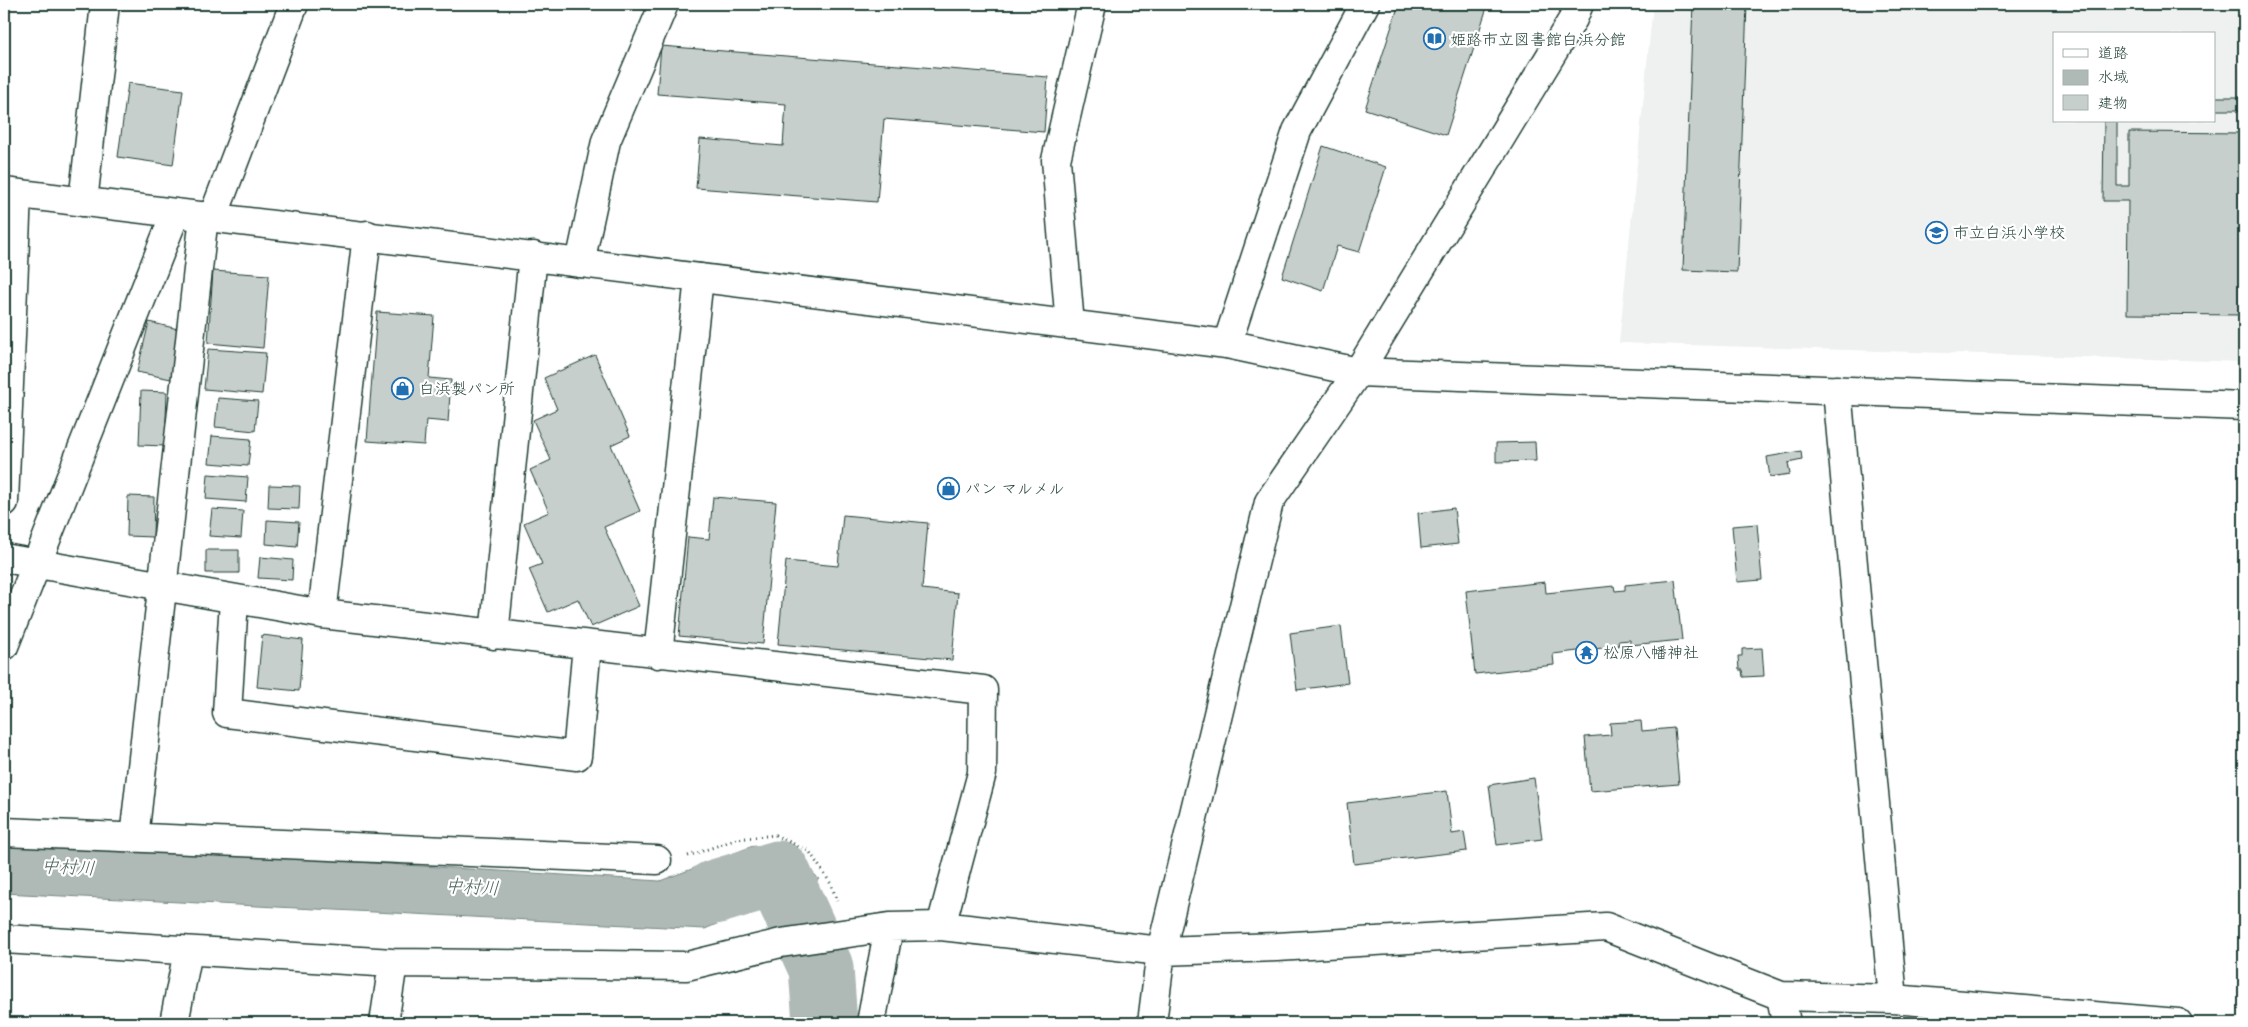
<svg xmlns="http://www.w3.org/2000/svg" width="2248" height="1027" font-family="Mynerve,'Klee One',sans-serif">
<rect width="100%" height="100%" fill="#fff"/>
<filter id="ink" filterUnits="userSpaceOnUse"><feTurbulence type="fractalNoise" baseFrequency=".02" numOctaves="2"/><feDisplacementMap in="SourceGraphic" scale="10" xChannelSelector="R" yChannelSelector="G"/><feConvolveMatrix kernelMatrix="1 2 1 2 8 2 1 2 1" color-interpolation-filters="sRGB"/></filter>
<g filter="url(#ink)">
<path fill="#eef1f0" fill-rule="evenodd" d="M1653,4H2244V362L1619,343ZM2054,34H2214V121H2054Z"/>
<path fill="#afbab7" stroke="#758883" d="M4,840L660,881L753,846L790,849L819,879L803,892L779,897L705,929L4,893Z"/>
<g fill="none" stroke-linecap="round" stroke-linejoin="round">
<path stroke="#afbab7" stroke-width="65" d="M715,892L778,873L821,968L825,1023"/>
</g>
<path fill="#c7cfcc" stroke="#1f3d34" d="M1399,4H1488L1446,135L1365,109Z
M1693,4H1747L1737,272L1683,270Z
M661,46L1048,77L1044,132L884,119L877,202L696,188L700,139L783,146L786,104L657,94Z
M128,83L183,90L173,165L118,157Z
M2214,97H2244V110H2214Z
M2104,121H2117V186H2129V132L2244,133V315L2127,314L2128,201H2103Z
M1323,146L1386,167L1359,252L1337,246L1323,291L1282,277Z
M213,271L269,275L263,348L208,343Z
M377,312L434,316L429,378L451,380L448,422L426,420L424,445L367,441Z
M149,322L182,330L171,379L137,372Z
M208,349L266,353L262,394L204,389Z
M595,355L630,436L611,445L640,511L604,527L639,606L591,627L578,599L548,612L529,569L542,564L524,523L549,512L530,470L551,460L533,420L557,409L544,378Z
M141,391L167,392L165,446L139,445Z
M218,398L258,401L255,431L215,427Z
M212,436L251,439L248,466L209,463Z
M1535,442L1536,461L1496,462V443Z
M1801,451L1802,460L1788,463L1790,474L1770,477L1767,457Z
M208,474L248,477L246,502L206,499Z
M269,485L300,486L299,509L268,508Z
M128,496L154,497L153,537L127,536Z
M713,497L776,502L763,644L679,636L688,537L709,539Z
M1454,508L1458,544L1421,548L1418,513Z
M212,509L243,511L241,538L209,536Z
M843,515L928,523L922,589L958,593L952,660L778,644L786,561L838,566Z
M267,520L299,522L297,547L266,544Z
M1757,524L1762,580L1737,582L1732,526Z
M206,550H239V573H206Z
M260,557L293,560L292,580L258,578Z
M1675,580L1682,640L1630,645V640L1618,641L1619,646L1553,654L1554,665L1475,674L1466,591L1545,582L1546,593L1614,586L1615,591L1625,590V585Z
M1341,626L1348,683L1297,690L1290,633Z
M262,635L303,640L299,691L257,687Z
M1762,648L1764,676L1743,677L1742,670H1739L1738,656H1742V649Z
M1641,721L1642,731L1674,728L1679,784L1590,791L1585,737L1611,735L1610,723Z
M1534,778L1542,839L1497,845L1489,785Z
M1447,791L1452,834L1464,832L1467,851L1354,864L1347,803Z"/>
<g fill="none" stroke-linecap="round" stroke-linejoin="round">
<defs>
<path id="minor" d="M83,202L105,4
M580,263L606,141L664,4
M1070,325L1056,160L1092,4
M1227,344L1297,131L1365,4
M1837,390L1893,999
M4,502L17,194
M4,558L322,614L983,690L982,773L941,926
M234,600L227,713L577,756L587,645
M322,614L367,235
M494,635L533,256
M4,646L175,214
M658,654L699,278
M4,832L657,860
M134,838L204,216
M4,939L393,963L687,966L781,943L889,927L941,926L1161,951L1277,947L1606,927L1781,996L1893,999L2178,1023
M1781,996L1786,1023
M174,1023L188,951
M384,1023L393,963
M871,1023L889,927
M1152,1023L1161,951L1269,502L1358,372L1573,19L1579,4"/>
<path id="tertiary" d="M4,192C412,240 819,295 1227,344L1358,372L2244,406
M213,217L294,4"/>
</defs>
<use href="#minor" stroke="#1f3d34" stroke-width="31"/>
<use href="#tertiary" stroke="#1f3d34" stroke-width="31"/>
<path stroke="#1f3d34" stroke-width="3" stroke-dasharray="1 4" stroke-linecap="butt" d="M688,856L737,839L775,835L809,851L831,884L837,901"/>
<use href="#minor" stroke="#fff" stroke-width="28"/>
<use href="#tertiary" stroke="#fff" stroke-width="28"/>
</g>
</g>
<defs>
<symbol id="library-ring" viewBox="-11 -11 22 22"><circle r="9.5" fill="#fff" stroke="#1f6fb2" stroke-width="1.5"/><path d="M-6-4Q-3-5.5-.7-3.5V5Q-3 3-6 4ZM6-4Q3-5.5 .7-3.5V5Q3 3 6 4Z" fill="#1f6fb2"/></symbol>
<symbol id="school-ring" viewBox="-11 -11 22 22"><circle r="9.5" fill="#fff" stroke="#1f6fb2" stroke-width="1.5"/><path d="M0-5L7-2L0 1L-7-2ZM-4 1L0 2.5L4 1V4Q0 6-4 4Z" fill="#1f6fb2"/></symbol>
<symbol id="shop-ring" viewBox="-11 -11 22 22"><circle r="9.5" fill="#fff" stroke="#1f6fb2" stroke-width="1.5"/><path d="M-5-2.5h2.3a2.7 3.5 0 0 1 5.4 0H5L5.5 6h-11ZM-1.5-2.5h3a1.5 2.3 0 0 0-3 0Z" fill="#1f6fb2"/></symbol>
<symbol id="temple-ring" viewBox="-11 -11 22 22"><circle r="9.5" fill="#fff" stroke="#1f6fb2" stroke-width="1.5"/><path d="M0-6L5-2H3V0L6.5 2.5H4V6H1.5V3h-3V6H-4V2.5H-6.5L-3 0V-2H-5Z" fill="#1f6fb2"/></symbol>
</defs>
<g fill-rule="evenodd">
<use href="#library-ring" x="1422" y="26" width="25" height="25"/>
<use href="#school-ring" x="1924" y="220" width="25" height="25"/>
<use href="#shop-ring" x="390" y="376" width="25" height="25"/>
<use href="#shop-ring" x="936" y="476" width="25" height="25"/>
<use href="#temple-ring" x="1574" y="640" width="25" height="25"/>
</g>
<g text-anchor="middle" stroke-width="4.5" stroke-linejoin="round" paint-order="stroke">
<g font-size="16" fill="#1f3d34" stroke="#fff" text-anchor="start">
<text x="1450" y="45">姫路市立図書館白浜分館</text>
<text x="1953" y="238">市立白浜小学校</text>
<text x="419" y="394">白浜製パン所</text>
<text x="965" y="494">パン マルメル</text>
<text x="1603" y="658">松原八幡神社</text>
</g>
<g font-size="18" font-style="italic" fill="#4a625b" stroke="#fff">
<text transform="translate(68 867) rotate(3)" y="6">中村川</text>
<text transform="translate(472 887) rotate(3)" y="6">中村川</text>
</g>
</g>
<rect width="2248" height="1027" fill="none" stroke="#fff" stroke-width="20"/>
<rect x="10" y="10" width="2228" height="1007" fill="none" stroke="#1f3d34" stroke-width="2" filter="url(#ink)"/>
<rect x="2053" y="32" width="162" height="90" fill="#ffffff" stroke="#a5b1ae"/>
<rect x="2063" y="49" width="25" height="8" fill="#ffffff" stroke="#a5b1ae"/>
<text x="2098" y="58" font-size="15" fill="#1f3d34">道路</text>
<rect x="2063" y="70" width="25" height="15" fill="#afbab7" stroke="#a5b1ae"/>
<text x="2098" y="82" font-size="15" fill="#1f3d34">水域</text>
<rect x="2063" y="95" width="25" height="15" fill="#c7cfcc" stroke="#a5b1ae"/>
<text x="2098" y="108" font-size="15" fill="#1f3d34">建物</text>
</svg>
